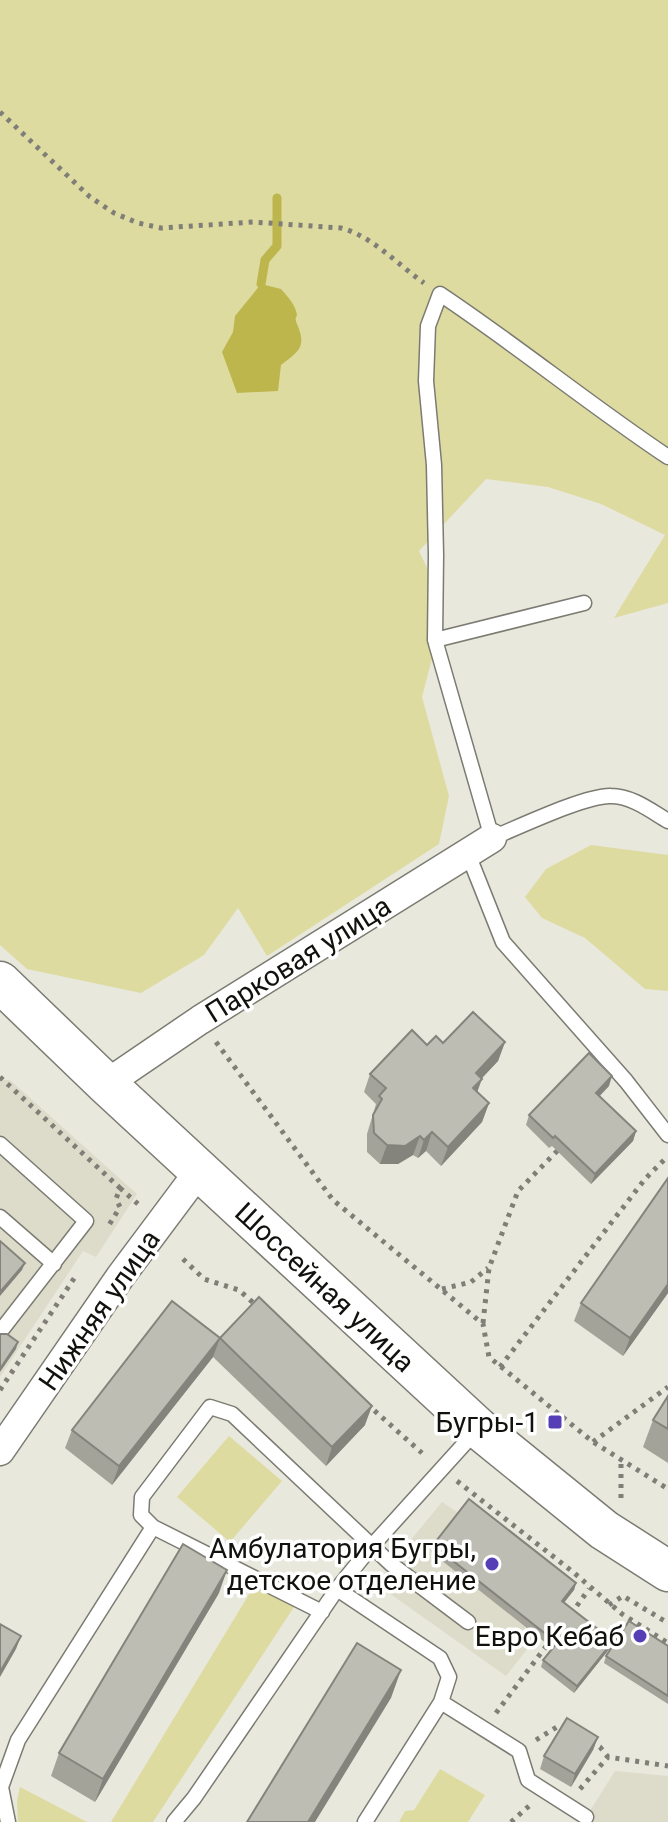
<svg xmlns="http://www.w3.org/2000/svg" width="668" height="1822" font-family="Roboto,sans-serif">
<rect width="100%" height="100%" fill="#e8e8dd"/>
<path fill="#dddcca" d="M0,1080H10L137,1194L96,1257L83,1251L0,1377Z
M442,1502L574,1590L506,1676L382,1588L383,1575L391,1564Z
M615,1771L668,1776V1822H583Z"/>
<path fill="#dedba1" d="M0,0H668V603L614,618L665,535L601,504L548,487L486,479L419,551L439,593L434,651L422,697L449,796L439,844L267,956L238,908L204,955L141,993L27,969L0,945Z
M591,845L668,855V991L645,989L585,938L542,918L525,897L546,869Z
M229,1436L282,1481L230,1542L177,1497Z
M254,1586L294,1607L153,1822H111Z
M440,1769L485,1795L468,1822H399L405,1811L414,1810Z
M20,1787L87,1822H18L17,1801Z"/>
<path fill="#bdb64d" d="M261,284L281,289C286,295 294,303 296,311C299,320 293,314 297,324C307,347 299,351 281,365L278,391L237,393L222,352L233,332L235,316Z"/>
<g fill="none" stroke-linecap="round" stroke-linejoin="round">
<path stroke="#bdb64d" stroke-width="9" d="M261,284L265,260L277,246V198"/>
<defs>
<path id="lane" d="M584,603L435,640L492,838C519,827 586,795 611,796C632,796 651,811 668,821
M435,640L436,555L434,465L426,381L428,326L440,294C518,346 590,405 668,457
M468,854L503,942L626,1081L668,1135
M0,1144L86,1221L0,1332
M0,1217L54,1264
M337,1589L440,1658L449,1677L441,1702L365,1822
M322,1612L153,1527L141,1515L142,1497L210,1407L232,1414L391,1564L468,1622
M441,1702L519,1751L528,1780L586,1817
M8,1822L1,1787L18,1740L153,1527
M174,1822L194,1798L337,1589L371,1547L476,1431"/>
<path id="street" d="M106,1084L200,1020L492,838
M0,1451L120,1277L200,1170"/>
<path id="secondary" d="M0,982L106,1084L478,1428L604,1530L668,1571"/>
</defs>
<use href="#lane" stroke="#7b7b72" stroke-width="17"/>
<use href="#street" stroke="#7b7b72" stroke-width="31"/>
<use href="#secondary" stroke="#7b7b72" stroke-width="43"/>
<path stroke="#7f7f77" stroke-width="5" stroke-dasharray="4 6" stroke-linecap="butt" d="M0,112L90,197L114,213L138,223L161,228L253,222L341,228C372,236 397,264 424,283
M216,1042L333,1200L483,1324L489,1357L593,1442L668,1489
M0,1077L120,1188L116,1199L120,1207L109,1225
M120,1188L138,1204
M183,1259L204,1279L239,1290L258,1307
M442,1289L471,1282L488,1268
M483,1323L489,1268L518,1191L560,1148
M500,1367L645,1179L668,1156
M0,1390L75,1277
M367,1404L422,1453
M593,1442L668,1387
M457,1481L573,1572L622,1614L668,1643
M621,1498V1460
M609,1605L623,1596L668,1623
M571,1614L589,1589
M496,1713L550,1641
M536,1740L560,1725L568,1729
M591,1742L600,1747L608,1757
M580,1789L608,1757L668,1766
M511,1822L529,1806"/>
<use href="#lane" stroke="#fff" stroke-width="14"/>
<use href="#street" stroke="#fff" stroke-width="28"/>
<use href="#secondary" stroke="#fff" stroke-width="40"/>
</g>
<path fill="#a3a39a" d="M505,1042L498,1061L481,1079L477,1092L489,1103L482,1122L441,1166L426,1151L418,1158L413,1155L398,1164H380L367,1152V1134L376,1104L364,1092L370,1074L427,1045L443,1043Z
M609,1086L600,1096L636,1131L633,1141L591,1184L552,1146L549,1148L526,1125L529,1115Z
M668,1178V1293L623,1356L574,1321L581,1303Z
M220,1338L365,1425L326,1466L213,1357L112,1485L65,1448L72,1430Z
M668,1396V1463L643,1447L653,1420Z
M433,1545L576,1583L574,1590L564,1602L610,1648L574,1693L541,1667L543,1660L552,1648L431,1552Z
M219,1593L95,1802L51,1776L59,1753Z
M668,1646V1704L604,1663L606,1656Z
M598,1737L593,1750L571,1787L540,1769L544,1756Z"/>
<path fill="#84847d" d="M505,1042L498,1061L469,1092L476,1073Z
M612,1076L609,1086L593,1102L596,1093Z
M482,1079L475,1098L473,1088Z
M489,1103L482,1122L441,1166L448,1147Z
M636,1131L633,1141L591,1184L595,1174Z
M432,1132L426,1151L418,1158L424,1140Z
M420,1136L413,1155L398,1164H380L387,1145Z
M25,1263L22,1270L0,1296V1292Z
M668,1284V1293L623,1356L630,1338Z
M220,1338L213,1357L112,1485L119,1466Z
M18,1342L16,1349L0,1372V1369Z
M372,1406L365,1425L326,1466L332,1447Z
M227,1570L219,1593L95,1802L103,1779Z
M576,1583L574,1590L560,1608L562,1601Z
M21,1636L16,1649L0,1677V1672Z
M613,1641L610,1648L574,1693L577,1686Z
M401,1670L391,1698L315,1822H308Z
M598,1737L593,1750L571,1787L575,1774Z"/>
<path fill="#bdbdb3" stroke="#84847d" stroke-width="2" d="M473,1012L505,1042L476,1073L482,1079L473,1088L489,1103L448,1147L432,1132L424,1140L420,1136L405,1146L387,1145L374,1133L373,1115L382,1099L379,1096L386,1088L370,1074L412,1030L427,1045L436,1036L443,1043Z
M589,1053L612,1076L596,1093L636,1131L595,1174L555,1136L553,1138L529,1115Z
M668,1178V1284L630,1338L581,1303Z
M0,1241L25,1263L0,1292Z
M259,1297L372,1406L332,1447L220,1338Z
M172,1301L220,1338L119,1466L72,1430Z
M0,1334H7L18,1342L0,1369Z
M668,1396V1429L653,1420Z
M469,1499L576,1583L562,1601L613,1641L577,1686L543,1660L557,1643L433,1545Z
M183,1544L227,1570L103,1779L59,1753Z
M629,1621L668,1646V1696L606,1656Z
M0,1624L21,1636L0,1672Z
M357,1643L401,1670L308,1822H247Z
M567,1718L598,1737L575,1774L544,1756Z"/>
<g fill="#553eb6" stroke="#fff" stroke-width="3">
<rect x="547" y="1414" width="16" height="16" rx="4"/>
<circle cx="492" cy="1564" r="8"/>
<circle cx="640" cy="1636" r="8"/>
</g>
<g text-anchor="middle" stroke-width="7" stroke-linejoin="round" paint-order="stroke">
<g font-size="28" fill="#11110d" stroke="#fff">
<text transform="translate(298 959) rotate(-32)" y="10">Парковая улица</text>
<text transform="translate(325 1287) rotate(43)" y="10">Шоссейная улица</text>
<text transform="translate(99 1310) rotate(-55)" y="10">Нижняя улица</text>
</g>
<g font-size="28" fill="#11110d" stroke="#fff" text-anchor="end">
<text x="539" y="1432">Бугры-1</text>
<text x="476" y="1558">Амбулатория Бугры,<tspan x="476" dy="32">детское отделение</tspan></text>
<text x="624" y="1646">Евро Кебаб</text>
</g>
</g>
</svg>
